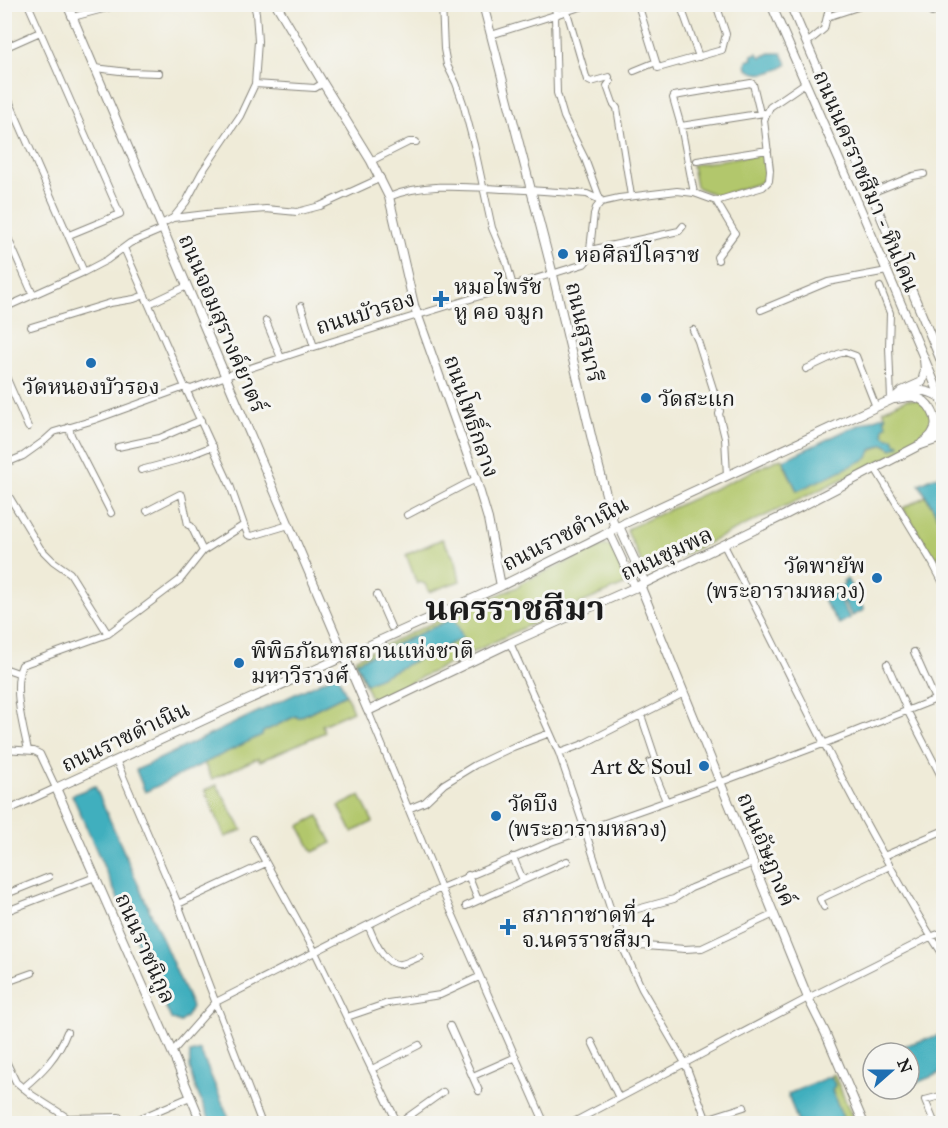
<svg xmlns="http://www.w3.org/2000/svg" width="948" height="1128" font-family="'IM FELL Great Primer','Noto Serif Thai',serif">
<rect width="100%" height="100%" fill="#f6f6f2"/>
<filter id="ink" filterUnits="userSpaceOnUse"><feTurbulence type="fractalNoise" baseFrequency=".0167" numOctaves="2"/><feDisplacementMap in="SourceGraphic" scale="12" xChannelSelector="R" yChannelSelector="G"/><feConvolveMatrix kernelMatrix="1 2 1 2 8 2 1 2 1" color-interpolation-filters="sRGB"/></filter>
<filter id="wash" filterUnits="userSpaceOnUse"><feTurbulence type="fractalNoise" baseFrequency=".008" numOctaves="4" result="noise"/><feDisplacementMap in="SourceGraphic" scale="24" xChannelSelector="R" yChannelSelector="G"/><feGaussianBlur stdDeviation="1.35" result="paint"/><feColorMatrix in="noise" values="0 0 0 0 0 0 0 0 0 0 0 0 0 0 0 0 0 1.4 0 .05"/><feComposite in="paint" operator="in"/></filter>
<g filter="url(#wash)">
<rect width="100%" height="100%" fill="#efebd8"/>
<path fill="#b2c76c" stroke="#677244" stroke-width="1.5" d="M763,153L767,174V177L760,183L718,196L696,187L692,165Z
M907,399L919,400L931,412L933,426L925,438L893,455L649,571L645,570L627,531L629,528L781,458L797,491L884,444L892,449L896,444L884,435L883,428L884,426V419L886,417L883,410Z
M926,496L943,525V554L934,559L903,508Z
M442,539L456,561L460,581L429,592L425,584L420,582L417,584L406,555Z
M606,545L611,547L627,580L626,584L523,628L374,700L370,696L355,662L356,658L454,613L520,586V583Z
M346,694L353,711L322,725L325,732L260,761L258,758L212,779L204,763L261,735L263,732L296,716L298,718Z
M217,785L242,830L225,837L205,790Z
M360,796L373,822L352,832L339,806Z
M318,816L332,843L313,852L299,826Z
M834,1074L855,1123H845L832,1090L835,1085L831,1076Z"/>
<path fill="#41afbe" stroke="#2e666d" stroke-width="1.5" d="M757,53L761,57L770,53H782L787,64C781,70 765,75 757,73C754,73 749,70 747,69L746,64L747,61L753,59L752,55Z
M885,415L886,418L884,419L887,425L883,428L884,435L888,438H893L896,444L899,443L900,445L892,449L884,444L871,450L868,458L797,491L783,460L849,429Z
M940,476L943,481V525L919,484L934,477Z
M847,579L864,610L852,616L838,592L840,590L839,587L845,584L843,581Z
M823,592L825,595L831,592L833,595L836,594L850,618L839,624L825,603L821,593Z
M454,618L463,638L366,684L356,662Z
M337,674L346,694L298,718L296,716L263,732L262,735L145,792L136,770Z
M95,786L192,1007L187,1016L180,1023L171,1019L72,795Z
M943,1034V1072L916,1083L909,1067V1053H903L900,1047Z
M200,1050L231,1123H211C202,1101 187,1078 190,1053Z
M831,1076L835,1085L832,1091L845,1123H798L788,1094Z"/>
</g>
<g filter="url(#ink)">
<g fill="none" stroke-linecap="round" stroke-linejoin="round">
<defs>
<path id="minor" d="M28,4L120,214L69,235
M442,4L444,49L447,65L456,83L463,103L474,145L492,228L506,261L513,286
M553,4L557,15
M638,4L656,62
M680,4L699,57
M930,4L932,13
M567,12L587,80L591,82L609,77
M555,16L557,93L564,117L585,159L601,202
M73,17L122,4
M827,17L867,4
M491,35L590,4
M807,43L824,29L830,4
M4,48L40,32
M95,68L128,72L159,73
M634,71L656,62L658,68L722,50L726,34L716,4
M610,82L607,86L613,103L617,108L631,196
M255,84L315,88L323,83
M4,89L84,272
M681,126L764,113
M371,161L409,142H416
M697,161L768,150
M694,193L681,126L673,98L674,96L751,83L753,84L760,113
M871,193L913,176L924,174
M389,197C425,182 467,187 504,189C532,190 560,192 587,194L596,198L601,202
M716,201L735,233L717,257L718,260
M173,218L215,213L266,209L297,212L320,206L381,178
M161,224L173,218L186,202L202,172L240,116L255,84L258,41L256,13L254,4
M4,229L33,295
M590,250L679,231L683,226
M880,287L890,313L889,347L891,400
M149,304L187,286
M301,306L314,347
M4,308L84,272L107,260L130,243L163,229
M761,310L828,282L887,271
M266,321L281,358
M31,327L110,303L134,299L145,295
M693,330L698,341L720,411L719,414L725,438L727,476
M806,369L838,354L845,352L856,356L876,407
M4,372L28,427
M69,427L71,435L111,513
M118,447L160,438L201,420
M4,464L23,456L44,441L54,432L94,420L185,387L191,389L226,376L314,347L584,264L589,258L594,214L596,208L601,202L619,198L677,191L694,193L716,201L763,187L769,181L770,170L764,120L770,107L805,83
M875,468L933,564L944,585
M141,470L178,460L213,446
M4,488L40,548L53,561L70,573L108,634
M147,511L180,494L182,495L188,525L191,526L203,551
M407,515L464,485L476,479
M244,525L248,535L252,536L289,525
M724,545C777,648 826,753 883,854C903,888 921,923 944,956
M377,595L391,627
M510,643L559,753L585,830L623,948L642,989L685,1063L708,1124
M914,652L935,699
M887,664L907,710L944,782
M4,668L18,673
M368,711L441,888L545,1124
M641,715L656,760L650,762L666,801
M4,749L34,751L40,754L56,788L4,812
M28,750C23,727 12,687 22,665L108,634L180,580L203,551L244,525L230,485L185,387L124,248
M559,753L581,745L684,693
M116,760L178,904L262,1124
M408,809L425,802L444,784L475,765L513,747L550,733
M253,839L315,952L398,1124
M884,856L940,832
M513,857L523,880
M468,875L478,900
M4,895L49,877
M178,904L266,863
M466,906L567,861
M824,907L820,899L890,866
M4,912L95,877
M612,916L674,899L691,888L753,863
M368,925C373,937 384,967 401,964C407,963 414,959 420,957
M623,948L645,946L685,949L702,948L774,914
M4,983L32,973
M347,1017L388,1003L440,995L479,977
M450,1026L479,1091
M592,1042L619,1098
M172,1052L216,1002L441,888L551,842L721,782L823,744L944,696
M4,1057L16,1082L32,1095L68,1118L119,1117L124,1124
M372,1069L419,1045
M473,1076L516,1057
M23,1088C42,1072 58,1056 67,1032
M706,1119L744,1107
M127,1124L190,1097
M398,1124L443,1092
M570,1124L808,998L930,937L944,932
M935,1124L925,1100L944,1095"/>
<path id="major" d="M67,4L368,711L510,643L645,583L785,515L918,446L944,437
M276,4L323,83L371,161L389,197L414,305L476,479L488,519L501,586
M483,4L553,275L594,448L615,529
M771,4L861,210L944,405
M790,4L871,193L944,368
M908,393C921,388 931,392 942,398
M894,399C901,399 908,396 914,397C928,399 941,419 933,432C931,437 926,440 922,443
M933,438L944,425
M619,526L645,583
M609,532L635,588
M640,585L808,998L825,1032L864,1124
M202,1124L172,1052L56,788L243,702L501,586L602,536L625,523L893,399L902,391L922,382L925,370L924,359"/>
</defs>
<use href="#minor" stroke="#86847a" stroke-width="8"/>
<use href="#major" stroke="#86847a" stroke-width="10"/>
<use href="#minor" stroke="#fff" stroke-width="6"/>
<use href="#major" stroke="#fff" stroke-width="8"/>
</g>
</g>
<g fill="#1f6fb2" stroke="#f6f6f2" stroke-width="2">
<circle cx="563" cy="254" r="6"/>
<path d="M438 290h6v6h6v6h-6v6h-6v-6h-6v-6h6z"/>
<circle cx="91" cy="363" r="6"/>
<circle cx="646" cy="398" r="6"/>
<circle cx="877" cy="578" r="6"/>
<circle cx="239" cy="663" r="6"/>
<circle cx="704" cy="766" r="6"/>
<circle cx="496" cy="816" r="6"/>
<path d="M505 918h6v6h6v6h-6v6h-6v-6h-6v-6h6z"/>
</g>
<g text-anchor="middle" stroke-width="6" stroke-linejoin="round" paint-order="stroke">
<g font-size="22" fill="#1c1c1c" stroke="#f6f6f2">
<text transform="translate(867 181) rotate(67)" y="8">ถนนนครราชสีมา - หินโคน</text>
<text transform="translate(365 312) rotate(-17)" y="8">ถนนบัวรอง</text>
<text transform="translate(223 323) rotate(67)" y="8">ถนนจอมสุรางค์ยาตร์</text>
<text transform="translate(585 332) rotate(77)" y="8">ถนนสุรนารี</text>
<text transform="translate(472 416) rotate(71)" y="8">ถนนโพธิ์กลาง</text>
<text transform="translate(565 533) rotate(-27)" y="8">ถนนราชดำเนิน</text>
<text transform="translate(666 553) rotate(-25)" y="8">ถนนชุมพล</text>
<text transform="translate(125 736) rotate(-25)" y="8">ถนนราชดำเนิน</text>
<text transform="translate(767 849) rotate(68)" y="8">ถนนอัษฎางค์</text>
<text transform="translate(146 948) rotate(66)" y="8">ถนนราชนิกูล</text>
</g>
<g font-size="22" fill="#1c1c1c" stroke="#f6f6f2" text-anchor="start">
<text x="575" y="262">หอศิลป์โคราช</text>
<text x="454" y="294">หมอไพรัช<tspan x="454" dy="25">หู คอ จมูก</tspan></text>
<text x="91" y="394" text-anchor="middle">วัดหนองบัวรอง</text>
<text x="658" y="406">วัดสะแก</text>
<text x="865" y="573" text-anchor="end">วัดพายัพ<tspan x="865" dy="25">(พระอารามหลวง)</tspan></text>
<text x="251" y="658">พิพิธภัณฑสถานแห่งชาติ<tspan x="251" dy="25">มหาวีรวงศ์</tspan></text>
<text x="692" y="774" text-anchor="end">Art &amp; Soul</text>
<text x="508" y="811">วัดบึง<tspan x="508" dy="25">(พระอารามหลวง)</tspan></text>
<text x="522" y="922">สภากาชาดที่ 4<tspan x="522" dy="25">จ.นครราชสีมา</tspan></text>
</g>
<g font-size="34" font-weight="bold" fill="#1c1c1c" stroke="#f6f6f2">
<text x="515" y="620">นครราชสีมา</text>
</g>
</g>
<rect width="948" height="1128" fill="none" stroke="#f6f6f2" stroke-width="24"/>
<g transform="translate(891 1071) rotate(69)"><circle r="28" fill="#f6f6f2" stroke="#9f9f9c" stroke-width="1.5"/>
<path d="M0-4.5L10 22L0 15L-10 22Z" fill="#1f6fb2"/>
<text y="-9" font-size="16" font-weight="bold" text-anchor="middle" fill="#1c1c1c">N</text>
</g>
</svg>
